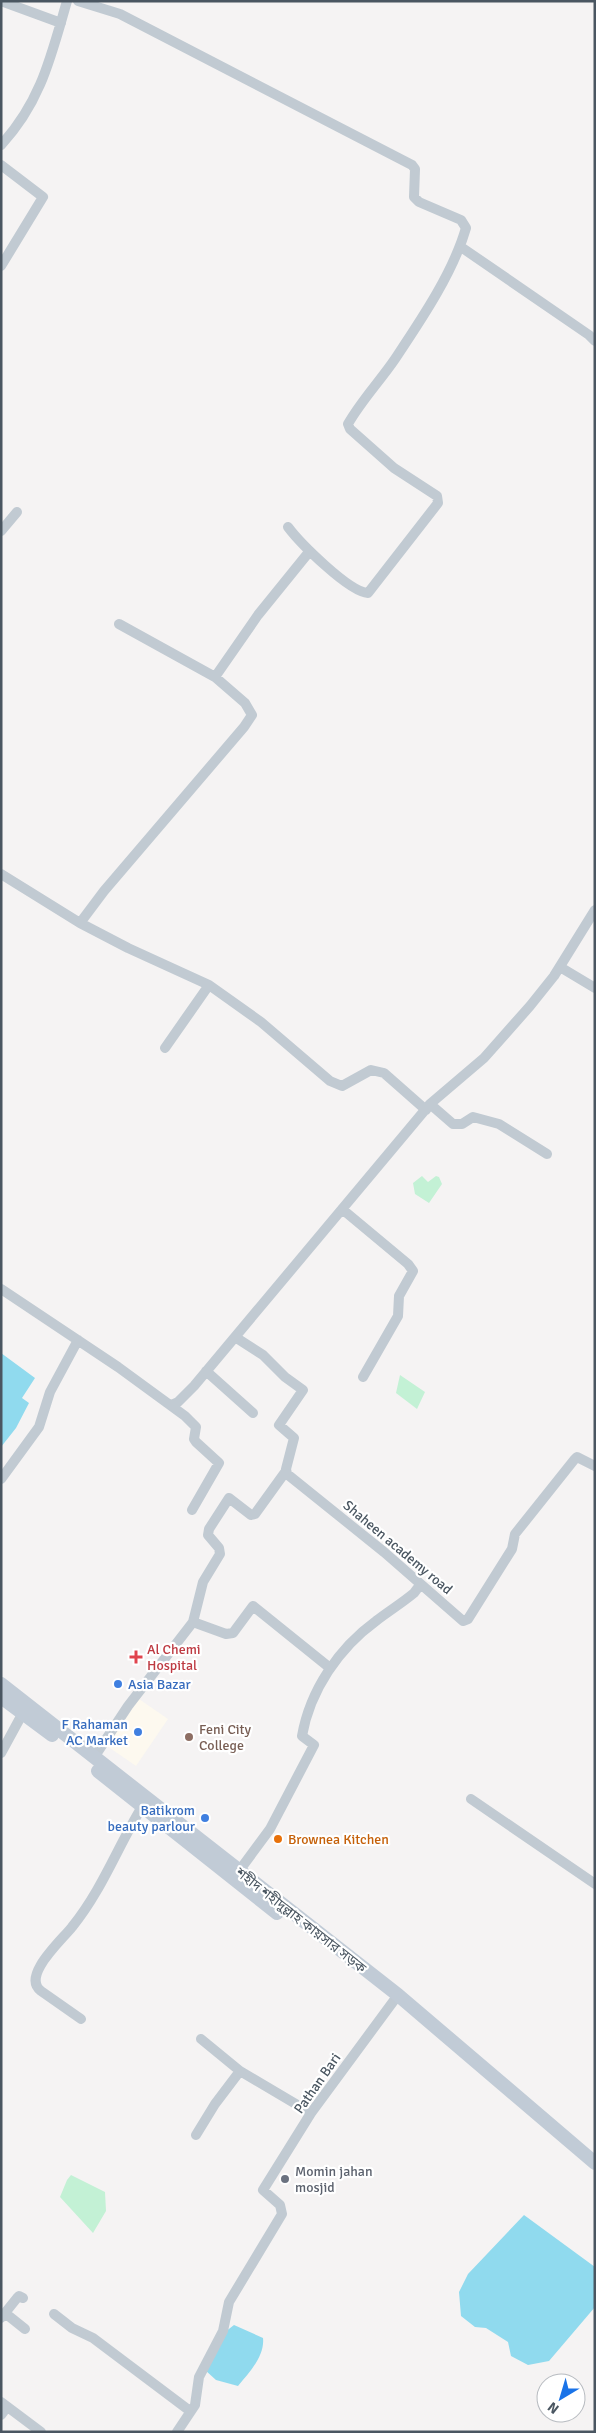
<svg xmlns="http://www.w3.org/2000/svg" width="596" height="2433" font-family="Signika,'Noto Sans Bengali',sans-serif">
<rect width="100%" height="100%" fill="#f5f3f3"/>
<path fill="#fdf9ef" d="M139,1699L168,1719L136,1766L107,1746Z"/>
<path fill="#c3f1d5" d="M422,1176L428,1182L436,1176L439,1177L442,1184L429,1203L415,1194L413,1183Z
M400,1375L425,1392L417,1409L396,1393Z
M71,2175L105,2192L106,2211L93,2233L60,2197L67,2180Z"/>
<path fill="#90daee" d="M1,1353L35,1378L22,1398L29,1403L16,1428L1,1447Z
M524,2215L595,2267V2307L549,2361L528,2365L511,2356L508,2342L486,2328L475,2327L461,2316L459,2292L468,2274Z
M234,2325L263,2338C265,2356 249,2373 238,2386L216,2380L205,2370L225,2332Z"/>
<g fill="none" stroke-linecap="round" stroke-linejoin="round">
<path stroke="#c1cad2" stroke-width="10" d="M1,1L61,23
M78,1L120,14L412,165L415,169L414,197L419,202L461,220L466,228C453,273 421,320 395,359C380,381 361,401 348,424L350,429L394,468L437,496L438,503L368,593C349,592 300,543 288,527
M1,145C41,102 51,56 67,1
M1,165L43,197L1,266
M461,247L589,335L595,341
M1,531L17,512
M215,677L258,615L309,552
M1,874L80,923L128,948L209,985L261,1022L330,1081L342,1086L371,1070L384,1073L426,1110
M80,923L104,891L244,727L252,715L245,703L215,677L119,624
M560,967L595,988
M165,1048L209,985
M430,1104L453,1124H462L473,1117L499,1124L547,1154
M342,1209L408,1264L413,1271L399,1296L398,1316L363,1377
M1,1289L118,1367L185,1416L196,1427L194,1439L196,1442L219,1463L192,1510
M235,1337L263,1355L285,1377L303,1390L279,1425L294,1438L286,1469L287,1474L384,1552L463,1621L468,1619L512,1549L515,1534L574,1460L577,1457L595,1466
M206,1371L253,1413
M171,1405L178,1402L194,1386L430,1104L484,1058L530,1006L554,976L595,910
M1,1479L39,1427L50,1392L78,1340
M193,1622L203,1582L220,1554L219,1548L208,1535L209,1529L229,1498L251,1515L255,1514L286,1471
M1,1753L25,1709
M95,1756L128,1706L193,1622L226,1634L233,1633L253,1606L330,1668
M471,1799L595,1884
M239,1871L270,1829L314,1745L302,1736C310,1690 339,1648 376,1621C389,1611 402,1603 414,1593L420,1585
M81,2019L41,1991C21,1976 62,1940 72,1927C103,1889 119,1843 145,1802
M201,2039L240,2071L311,2113
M196,2135L215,2104L240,2071
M5,2313L25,2329
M54,2314L72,2328L93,2338L190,2411
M1,2318L17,2298L19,2296L23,2298
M1,2402L41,2432
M1,2415L7,2407
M177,2432L195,2405L199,2377L223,2331L229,2302L282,2214L280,2205L263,2190L311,2113L398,1995"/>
<path stroke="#c1cbd6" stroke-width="14" d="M1,1684L398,1995L595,2163
M1,1697L52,1735
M98,1771L277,1913"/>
</g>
<path fill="#e0444e" stroke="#fff" stroke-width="2" d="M133.5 1649.5h5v5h5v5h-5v5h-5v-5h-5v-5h5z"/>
<g fill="#3f7fe0" stroke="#fff" stroke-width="2">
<circle cx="118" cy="1684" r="5"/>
<circle cx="138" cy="1732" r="5"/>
<circle cx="205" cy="1818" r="5"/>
</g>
<circle fill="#8d6e63" stroke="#fff" stroke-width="2" cx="189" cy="1737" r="5"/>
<circle fill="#e8710a" stroke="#fff" stroke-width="2" cx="278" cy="1839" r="5"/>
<circle fill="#6b7280" stroke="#fff" stroke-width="2" cx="285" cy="2179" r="5"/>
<g text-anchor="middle" stroke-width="4.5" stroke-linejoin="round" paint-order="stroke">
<g font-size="14" fill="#4a5661" stroke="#fff">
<text transform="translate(398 1547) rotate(40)" y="5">Shaheen academy road</text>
<text transform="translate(301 1920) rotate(38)" y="5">শহীদ শহীদুল্লাহ কায়সার সড়ক</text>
<text transform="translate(317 2083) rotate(-55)" y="5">Pathan Bari</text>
</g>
<g font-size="14" fill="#be3a42" stroke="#fff" text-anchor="start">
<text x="147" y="1654">Al Chemi<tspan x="147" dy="16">Hospital</tspan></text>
</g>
<g font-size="14" fill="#366cbe" stroke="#fff" text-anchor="end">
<text x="128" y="1689" text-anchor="start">Asia Bazar</text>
<text x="128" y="1729">F Rahaman<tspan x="128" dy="16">AC Market</tspan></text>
<text x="195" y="1815">Batikrom<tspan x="195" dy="16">beauty parlour</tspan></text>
</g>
<g font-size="14" fill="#785e54" stroke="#fff" text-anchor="start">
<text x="199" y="1734">Feni City<tspan x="199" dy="16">College</tspan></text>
</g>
<g font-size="14" fill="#c56008" stroke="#fff" text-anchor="start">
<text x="288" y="1844">Brownea Kitchen</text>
</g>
<g font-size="14" fill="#5b616d" stroke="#fff" text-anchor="start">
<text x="295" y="2176">Momin jahan<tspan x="295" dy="16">mosjid</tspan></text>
</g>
</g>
<rect width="596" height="2433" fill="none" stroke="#4a5661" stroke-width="5"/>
<g transform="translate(561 2398) rotate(218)"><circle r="24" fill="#ffffff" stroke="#b7bbc0"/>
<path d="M0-4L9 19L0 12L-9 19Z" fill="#1a73e8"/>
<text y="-8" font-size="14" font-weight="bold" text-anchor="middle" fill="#4a5661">N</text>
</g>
</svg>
